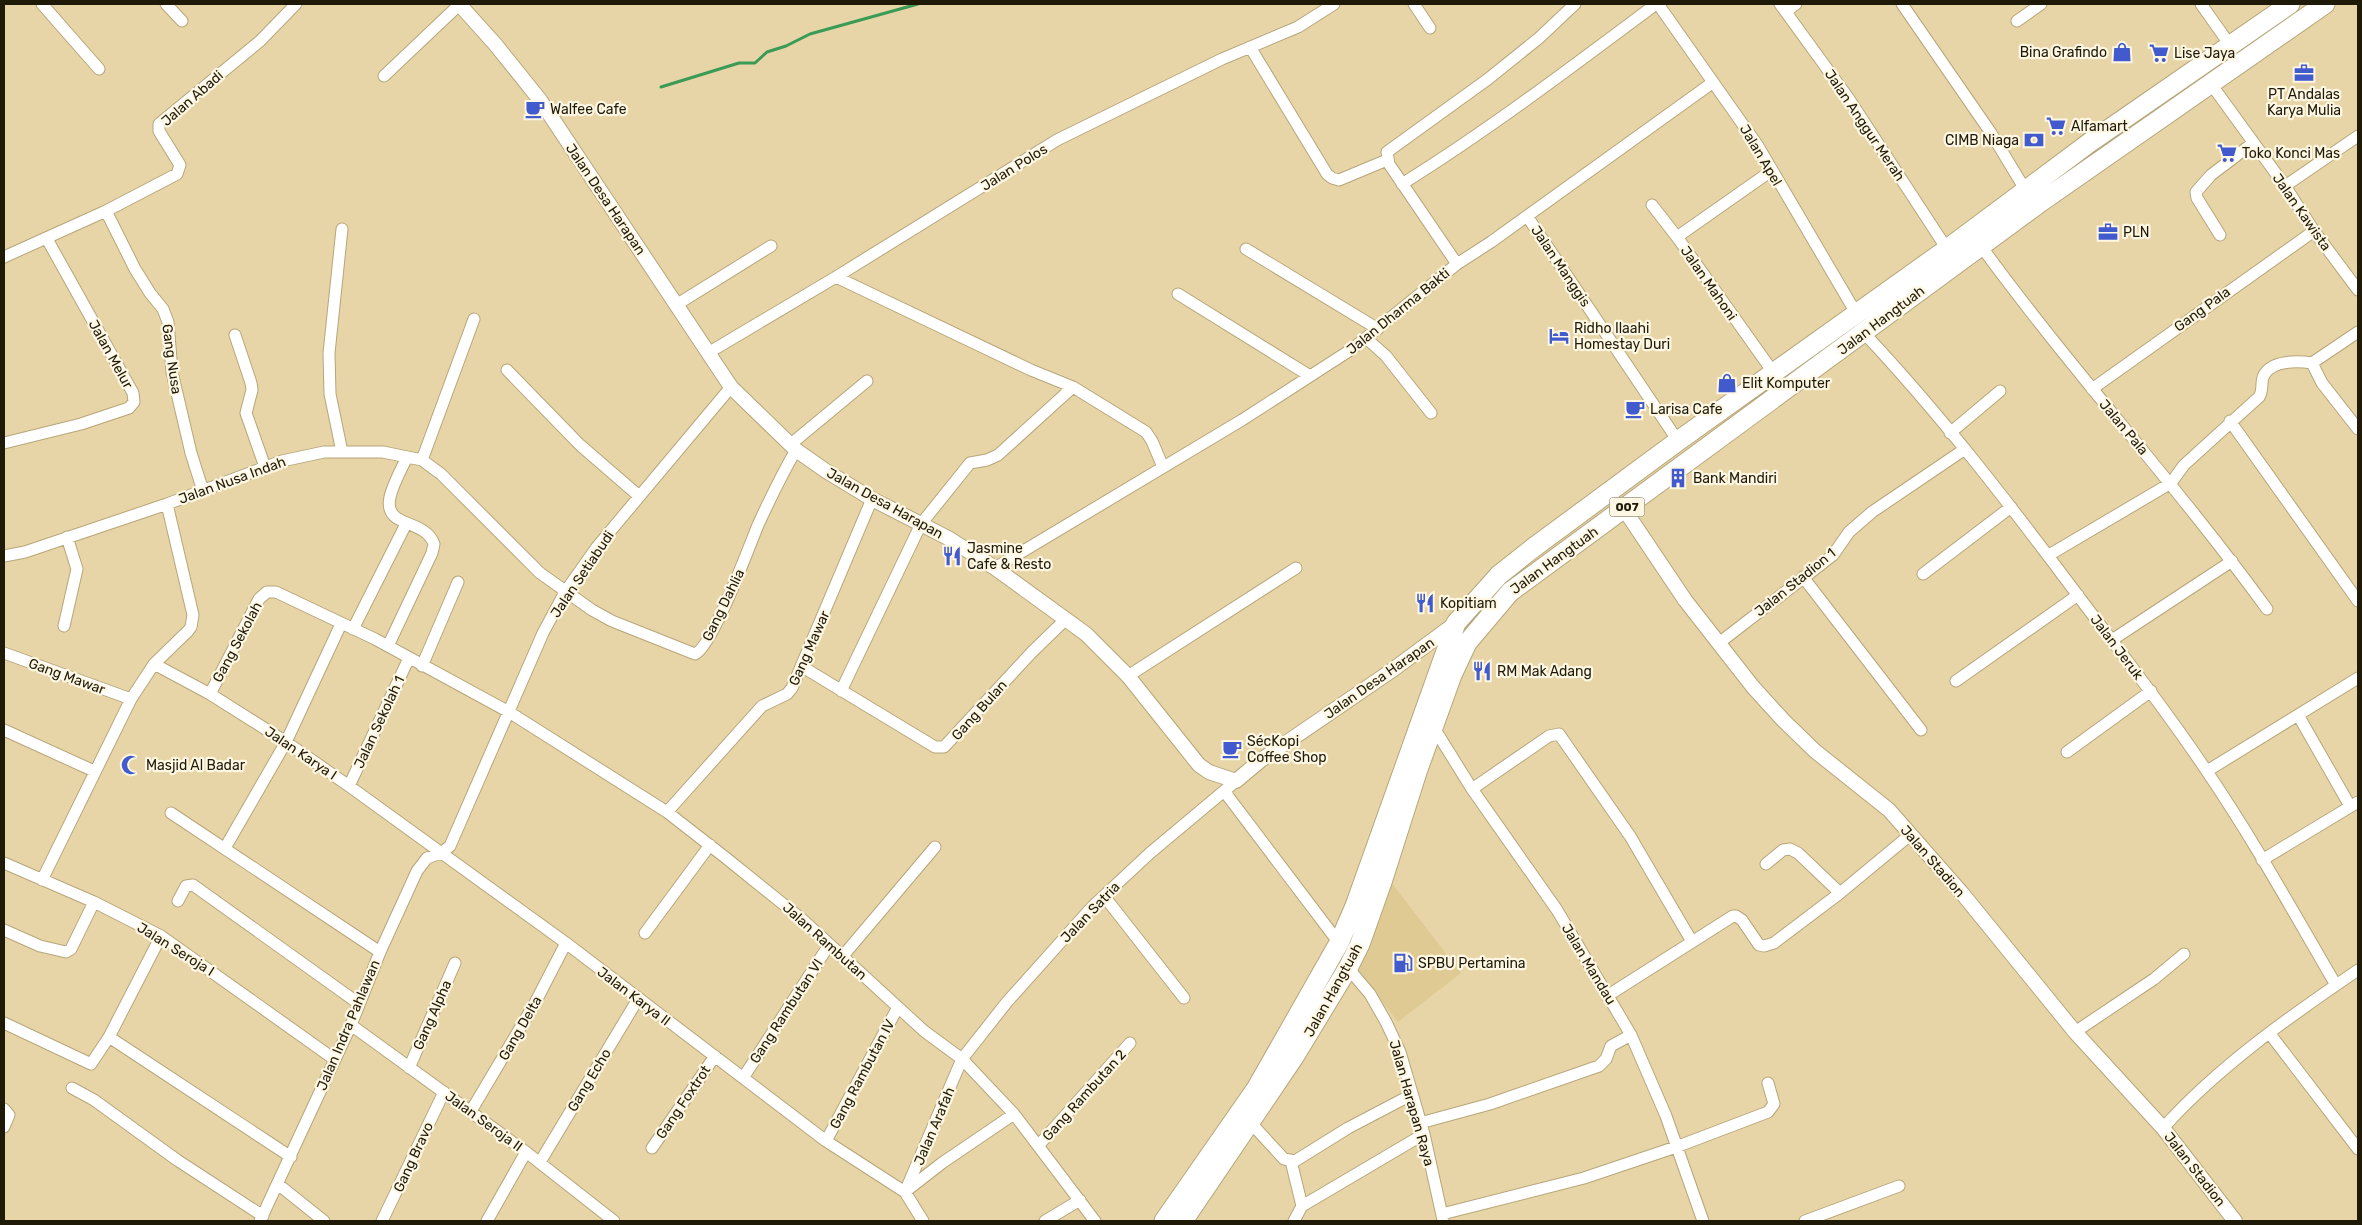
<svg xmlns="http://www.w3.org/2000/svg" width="2362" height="1225" font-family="Rubik,sans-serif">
<rect width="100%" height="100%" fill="#e7d5a7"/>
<path fill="#dfca94" d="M1387,877L1461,973L1398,1022L1353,964Z"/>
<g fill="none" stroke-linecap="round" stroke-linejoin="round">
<path stroke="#3a9b55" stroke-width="3" d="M661,87L739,63H755L767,52L786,46L810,34L918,4"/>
<defs>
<path id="minor" d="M42,4L99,69
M166,4L182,21
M1414,4L1430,28
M1658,4L1758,146L1856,313
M1780,4L1849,99L1947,249
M1902,4L1991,133L2026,191
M2201,4L2230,45
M1786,12L1796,4
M2017,21L2041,4
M1250,47L1327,174L1332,178L1339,180L1387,160
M384,76L460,4
M2211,84L2285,186L2314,231L2358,290
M1771,171L1677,237L1773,372
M1402,184C1490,129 1573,66 1656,4
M2285,186L2358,136
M1652,205L1677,237
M106,211L135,269L150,293L163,309L168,322L172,372L191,453L203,491
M1527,216L1678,441
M342,229L329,353L330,394L342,452
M2220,235L2197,198L2196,192L2211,175L2253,143
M1981,246C2072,371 2176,484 2267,609
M1246,249L1378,329
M4,257L106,211L177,174L180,165L159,131V124L260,41L296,4
M1457,264L1389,164L1387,152L1488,79L1539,38L1575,4
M836,277L1031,370L1073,387L1146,432L1152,441L1163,467
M1178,294L1310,376
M676,305L771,246
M1864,333C1942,416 2011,506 2079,597C2122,654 2166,710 2206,770C2253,839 2294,913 2336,985
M235,335L251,383L252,390L246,413L265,467
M1367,339L1386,356L1431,413
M708,353L836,277L1057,140L1222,59L1298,27L1334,4
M2312,363L2322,383L2358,429
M507,370L580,445L639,496
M2092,389L2314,231
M2230,421L2358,601
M1950,433L2000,391
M4,443L81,424L129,408L134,402L133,393L47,239
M791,444L867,381
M422,460L474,319
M2049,555L2171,483L2184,465L2259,397C2264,390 2260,382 2264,375C2272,360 2298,361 2312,363L2358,332
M4,556L25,552L167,504L282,461L324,452H383L422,460L441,474L540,573L592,610L612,621L695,654C712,647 749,547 758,525C770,499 782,474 796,450
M995,568L1242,420L1352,349L1457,264L1491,242L1712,83
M1923,574L2011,507
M1803,577L1921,730
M64,626L77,569L67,537
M353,629L406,524
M2112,640L2232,561
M1719,643L1833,555L1849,532L1872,512L1965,449
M388,646L432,553L434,544C425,518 383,529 390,497C393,484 401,470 407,457
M4,653L131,699
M154,664L210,694L286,742L349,786L566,943L826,1141L905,1192L923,1221
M422,666L458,582
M801,666L935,747H944L1032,652L1066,619
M1128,676L1296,568
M1956,681L2078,595
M841,691L921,524L970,463L987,460L998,455L1073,387
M210,694L259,599L267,592H276L375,639L509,712L667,812L726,858L803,920L924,1031L962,1059L1014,1114L1095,1221
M2298,715L2350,806
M1434,728L1472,789L1557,910L1631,1035L1666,1116L1703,1221
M4,730L94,771
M2067,752L2151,691
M2207,771L2358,678
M349,786L409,658
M1472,789L1549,736L1559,734L1630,836L1691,940
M1224,791L1339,943
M667,812L762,706L787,694L792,688L872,499
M171,813L380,952
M225,848L286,742L341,624
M2262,860L2358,802
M4,863L94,902L161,936L334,1059
M1766,864L1783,850L1790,849L1798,853L1840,893
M42,880L131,699L154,664L188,631L191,627L193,615L167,504
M1104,896L1184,998
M178,901L186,886L193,885L358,1003
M4,930L40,946L66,952L71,949L94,902
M645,933L710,845
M842,957L935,847
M1348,968L1370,994L1386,1022L1400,1052L1424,1134L1443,1220
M1607,996L1733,916H1736L1742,920L1759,945L1764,946L1774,943L1840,893L1910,835
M4,1023L91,1064L109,1037L161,936
M351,1025L526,1152L614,1221
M2075,1032L2154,979L2184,954
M2270,1034L2358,1149
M109,1037L291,1157
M409,1068L455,963
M743,1078L829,945
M72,1088L94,1100L177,1160L263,1216
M4,1109L9,1115L4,1127
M471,1111L535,1003L566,943
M1250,1122L1284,1159L1295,1161L1348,1128L1411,1095
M1420,1123L1490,1104L1599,1066L1606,1059L1611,1046L1631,1035
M2163,1128C2219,1066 2289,1017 2358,970
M826,1141L898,1007
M1038,1146L1130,1043
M652,1148L715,1056
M1291,1161L1302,1206L1294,1221
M540,1162L638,999
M279,1185L324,1221
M906,1191L942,1163L1014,1114
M905,1192L962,1059L1007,1002L1092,907L1150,853L1236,781
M1302,1206L1424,1134
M1442,1214L1584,1178L1676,1147L1768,1112L1774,1104L1768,1083
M260,1221L351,1025L380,952L417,871L427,858L441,853L450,846L543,633L565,592L597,547L731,387
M382,1221L444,1092
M487,1221L526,1152
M1045,1221L1080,1200
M1805,1221L1899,1186"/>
<path id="tertiary" d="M459,4L495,44L540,100L731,387L796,450L826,471L872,499L948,538L995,568L1086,634L1128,676L1199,765L1209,772L1236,781L1261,760L1391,671L1456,623
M1624,509L1685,600L1753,687L1783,720L1815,751L1889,810L1961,892L2075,1032L2163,1128L2235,1221"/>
<path id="trunk" d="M1164,1221L1256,1089L1339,943L1355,906L1456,623L1499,575L1533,548L1678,441L1947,249L2089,143L2290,4
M1183,1221L1294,1057L1348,968L1360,944L1382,882L1417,772L1452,675L1467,643L1510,592L2038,204L2325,4"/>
</defs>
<use href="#minor" stroke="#b7a67a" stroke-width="13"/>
<use href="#tertiary" stroke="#b7a67a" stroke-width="16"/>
<use href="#trunk" stroke="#b7a67a" stroke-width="21"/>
<use href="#minor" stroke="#fff" stroke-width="11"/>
<use href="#tertiary" stroke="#fff" stroke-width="14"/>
<use href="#trunk" stroke="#fff" stroke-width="19"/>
</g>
<defs>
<symbol id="shop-bare" viewBox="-9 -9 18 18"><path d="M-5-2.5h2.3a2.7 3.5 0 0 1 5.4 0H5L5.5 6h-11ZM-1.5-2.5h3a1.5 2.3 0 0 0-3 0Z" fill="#415acd" stroke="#fef7e4" stroke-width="2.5" paint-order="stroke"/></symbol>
<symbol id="supermarket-bare" viewBox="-9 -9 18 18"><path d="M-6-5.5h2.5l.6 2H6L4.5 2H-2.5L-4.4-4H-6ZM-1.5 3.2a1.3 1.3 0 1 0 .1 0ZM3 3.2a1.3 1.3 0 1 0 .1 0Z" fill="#415acd" stroke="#fef7e4" stroke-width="2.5" paint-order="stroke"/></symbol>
<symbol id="office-bare" viewBox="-9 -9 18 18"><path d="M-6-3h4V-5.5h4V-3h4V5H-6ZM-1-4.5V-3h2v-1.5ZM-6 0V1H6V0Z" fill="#415acd" stroke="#fef7e4" stroke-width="2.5" paint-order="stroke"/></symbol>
<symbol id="cafe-bare" viewBox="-9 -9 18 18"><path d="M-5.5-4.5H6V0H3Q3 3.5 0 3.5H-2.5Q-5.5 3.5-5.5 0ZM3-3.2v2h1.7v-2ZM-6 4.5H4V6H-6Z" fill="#415acd" stroke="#fef7e4" stroke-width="2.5" paint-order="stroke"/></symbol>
<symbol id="bank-bare" viewBox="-9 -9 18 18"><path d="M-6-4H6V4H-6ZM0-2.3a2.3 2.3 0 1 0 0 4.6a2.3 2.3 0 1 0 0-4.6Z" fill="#415acd" stroke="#fef7e4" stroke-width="2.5" paint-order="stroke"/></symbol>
<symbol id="hotel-bare" viewBox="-9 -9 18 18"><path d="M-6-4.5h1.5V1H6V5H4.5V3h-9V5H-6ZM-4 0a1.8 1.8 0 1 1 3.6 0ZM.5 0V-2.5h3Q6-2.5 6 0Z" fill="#415acd" stroke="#fef7e4" stroke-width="2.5" paint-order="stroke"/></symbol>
<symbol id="building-bare" viewBox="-9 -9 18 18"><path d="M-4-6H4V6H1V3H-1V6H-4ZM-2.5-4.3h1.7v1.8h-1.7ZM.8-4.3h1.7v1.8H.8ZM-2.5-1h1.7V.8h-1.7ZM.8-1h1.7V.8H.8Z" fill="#415acd" stroke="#fef7e4" stroke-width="2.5" paint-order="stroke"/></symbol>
<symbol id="restaurant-bare" viewBox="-9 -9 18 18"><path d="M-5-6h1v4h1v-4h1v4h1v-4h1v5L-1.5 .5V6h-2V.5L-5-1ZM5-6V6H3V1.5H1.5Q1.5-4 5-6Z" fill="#415acd" stroke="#fef7e4" stroke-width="2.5" paint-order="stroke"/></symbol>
<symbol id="mosque-bare" viewBox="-9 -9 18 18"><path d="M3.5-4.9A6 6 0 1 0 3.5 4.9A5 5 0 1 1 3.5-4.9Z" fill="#415acd" stroke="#fef7e4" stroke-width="2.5" paint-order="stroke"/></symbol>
<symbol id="fuel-bare" viewBox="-9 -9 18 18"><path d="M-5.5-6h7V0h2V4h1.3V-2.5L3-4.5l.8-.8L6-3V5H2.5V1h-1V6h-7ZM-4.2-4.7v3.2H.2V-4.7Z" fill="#415acd" stroke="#fef7e4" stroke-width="2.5" paint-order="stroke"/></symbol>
</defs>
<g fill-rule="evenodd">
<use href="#shop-bare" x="2108" y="38" width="28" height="28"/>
<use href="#supermarket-bare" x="2145" y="39" width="28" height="28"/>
<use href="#office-bare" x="2290" y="59" width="28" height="28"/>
<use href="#cafe-bare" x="521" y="95" width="28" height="28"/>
<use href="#supermarket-bare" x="2042" y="112" width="28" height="28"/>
<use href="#bank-bare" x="2020" y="126" width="28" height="28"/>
<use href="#supermarket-bare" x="2213" y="139" width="28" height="28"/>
<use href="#office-bare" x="2094" y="218" width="28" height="28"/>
<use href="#hotel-bare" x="1545" y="322" width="28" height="28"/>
<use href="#shop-bare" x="1713" y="369" width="28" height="28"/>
<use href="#cafe-bare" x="1621" y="395" width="28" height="28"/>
<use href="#building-bare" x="1664" y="464" width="28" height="28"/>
<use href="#restaurant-bare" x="938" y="542" width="28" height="28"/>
<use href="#restaurant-bare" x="1411" y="589" width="28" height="28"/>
<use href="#restaurant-bare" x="1468" y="657" width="28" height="28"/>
<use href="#cafe-bare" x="1218" y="735" width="28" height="28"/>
<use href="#mosque-bare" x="117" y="751" width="28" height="28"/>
<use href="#fuel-bare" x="1389" y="949" width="28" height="28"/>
</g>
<g text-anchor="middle" stroke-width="4.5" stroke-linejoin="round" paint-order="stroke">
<rect fill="#fef7e4" stroke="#625c49" stroke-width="1" x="1609.5" y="497.5" width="35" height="19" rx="4"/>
<g font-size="12" font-weight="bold" fill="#1f1907">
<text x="1627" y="511">007</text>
</g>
<g font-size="14" fill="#1f1907" stroke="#fef7e4" text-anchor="start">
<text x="2107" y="57" text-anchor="end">Bina Grafindo</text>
<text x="2174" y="58">Lise Jaya</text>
<text x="2304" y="99" text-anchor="middle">PT Andalas<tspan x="2304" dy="16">Karya Mulia</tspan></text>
<text x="550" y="114">Walfee Cafe</text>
<text x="2071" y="131">Alfamart</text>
<text x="2019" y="145" text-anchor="end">CIMB Niaga</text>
<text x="2242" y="158">Toko Konci Mas</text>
<text x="2123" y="237">PLN</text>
<text x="1574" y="333">Ridho Ilaahi<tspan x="1574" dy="16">Homestay Duri</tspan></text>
<text x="1742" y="388">Elit Komputer</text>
<text x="1650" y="414">Larisa Cafe</text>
<text x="1693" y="483">Bank Mandiri</text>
<text x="967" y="553">Jasmine<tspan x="967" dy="16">Cafe &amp; Resto</tspan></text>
<text x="1440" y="608">Kopitiam</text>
<text x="1497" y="676">RM Mak Adang</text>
<text x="1247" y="746">SécKopi<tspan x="1247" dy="16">Coffee Shop</tspan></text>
<text x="146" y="770">Masjid Al Badar</text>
<text x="1418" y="968">SPBU Pertamina</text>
</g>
<g font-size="14" fill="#1f1907" stroke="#fef7e4">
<text transform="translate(192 98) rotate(-41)" y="5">Jalan Abadi</text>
<text transform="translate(1865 125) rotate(56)" y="5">Jalan Anggur Merah</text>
<text transform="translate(1761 155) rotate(59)" y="5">Jalan Apel</text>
<text transform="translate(1014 167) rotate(-32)" y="5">Jalan Polos</text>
<text transform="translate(606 199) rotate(56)" y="5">Jalan Desa Harapan</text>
<text transform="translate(2302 212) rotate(55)" y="5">Jalan Kawista</text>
<text transform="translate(1561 266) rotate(56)" y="5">Jalan Manggis</text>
<text transform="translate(1709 283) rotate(55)" y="5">Jalan Mahoni</text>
<text transform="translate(2202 309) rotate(-36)" y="5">Gang Pala</text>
<text transform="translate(1398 311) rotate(-39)" y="5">Jalan Dharma Bakti</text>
<text transform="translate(1881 320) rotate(-37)" y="5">Jalan Hangtuah</text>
<text transform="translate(111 354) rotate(61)" y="5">Jalan Melur</text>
<text transform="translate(172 359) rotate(82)" y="5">Gang Nusa</text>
<text transform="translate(2124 427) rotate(50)" y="5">Jalan Pala</text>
<text transform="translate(232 480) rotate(-20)" y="5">Jalan Nusa Indah</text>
<text transform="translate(885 503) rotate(29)" y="5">Jalan Desa Harapan</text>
<text transform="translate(1554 560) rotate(-36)" y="5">Jalan Hangtuah</text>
<text transform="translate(582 574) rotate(-56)" y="5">Jalan Setiabudi</text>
<text transform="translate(1795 582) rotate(-39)" y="5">Jalan Stadion 1</text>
<text transform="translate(723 605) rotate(-64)" y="5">Gang Dahlia</text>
<text transform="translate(237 642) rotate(-62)" y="5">Gang Sekolah</text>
<text transform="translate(2117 647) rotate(53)" y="5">Jalan Jeruk</text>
<text transform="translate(809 648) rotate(-66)" y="5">Gang Mawar</text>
<text transform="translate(67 676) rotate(20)" y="5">Gang Mawar</text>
<text transform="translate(1379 678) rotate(-35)" y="5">Jalan Desa Harapan</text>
<text transform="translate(979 710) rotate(-48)" y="5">Gang Bulan</text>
<text transform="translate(379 722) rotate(-65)" y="5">Jalan Sekolah 1</text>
<text transform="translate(301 753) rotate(34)" y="5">Jalan Karya I</text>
<text transform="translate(1933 861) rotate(49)" y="5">Jalan Stadion</text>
<text transform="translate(1090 912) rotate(-46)" y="5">Jalan Satria</text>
<text transform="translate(825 941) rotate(42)" y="5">Jalan Rambutan</text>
<text transform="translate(176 949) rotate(32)" y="5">Jalan Seroja I</text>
<text transform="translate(1589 964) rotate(59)" y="5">Jalan Mandau</text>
<text transform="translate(1333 990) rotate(-61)" y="5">Jalan Hangtuah</text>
<text transform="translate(634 996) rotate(37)" y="5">Jalan Karya II</text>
<text transform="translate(786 1011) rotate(-57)" y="5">Gang Rambutan VI</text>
<text transform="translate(432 1015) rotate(-66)" y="5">Gang Alpha</text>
<text transform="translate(348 1025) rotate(-67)" y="5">Jalan Indra Pahlawan</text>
<text transform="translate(520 1028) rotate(-60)" y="5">Gang Delta</text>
<text transform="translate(862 1074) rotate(-62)" y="5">Gang Rambutan IV</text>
<text transform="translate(589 1080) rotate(-59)" y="5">Gang Echo</text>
<text transform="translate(1084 1095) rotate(-48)" y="5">Gang Rambutan 2</text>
<text transform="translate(683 1102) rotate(-56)" y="5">Gang Foxtrot</text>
<text transform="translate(1412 1103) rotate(74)" y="5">Jalan Harapan Raya</text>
<text transform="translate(484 1121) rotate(36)" y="5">Jalan Seroja II</text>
<text transform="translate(934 1126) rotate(-67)" y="5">Jalan Arafah</text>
<text transform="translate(413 1157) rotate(-65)" y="5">Gang Bravo</text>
<text transform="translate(2195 1169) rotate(52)" y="5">Jalan Stadion</text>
</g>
</g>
<rect width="2362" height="1225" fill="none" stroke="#1f1907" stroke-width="10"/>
</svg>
